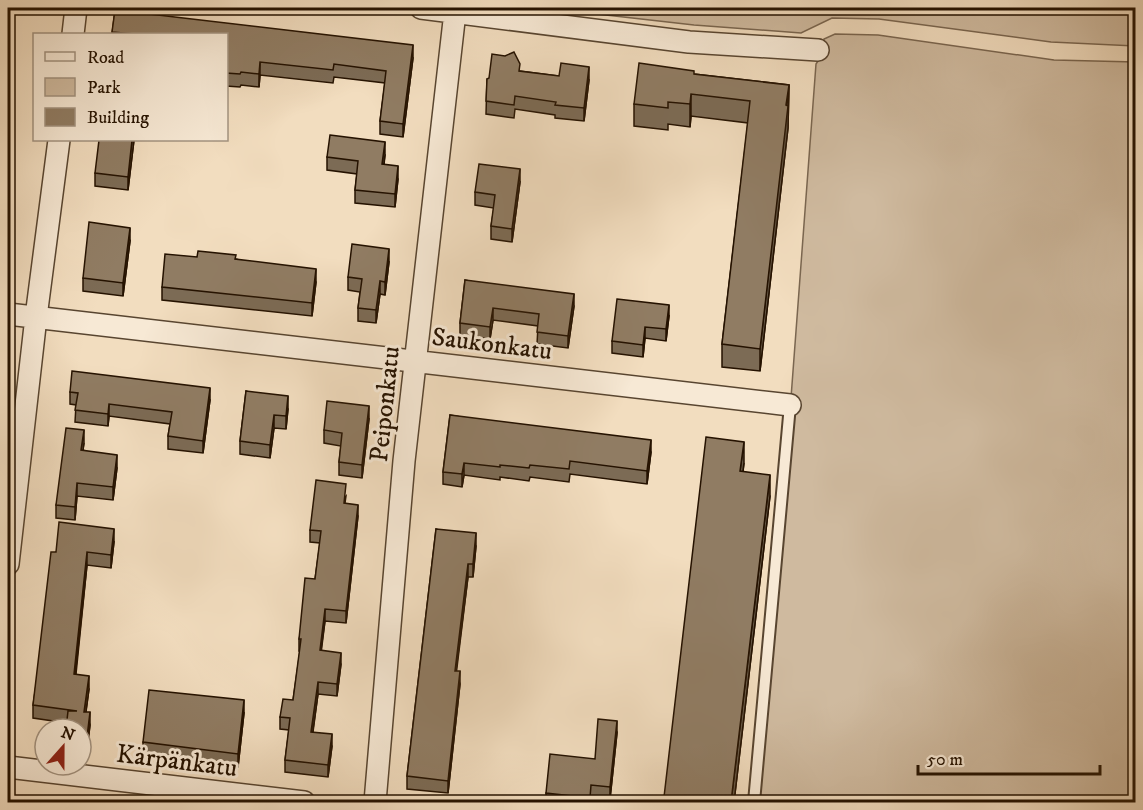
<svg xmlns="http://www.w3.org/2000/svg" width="1143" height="810" font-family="'IM FELL DW Pica',serif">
<rect width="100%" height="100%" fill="#f2ddbf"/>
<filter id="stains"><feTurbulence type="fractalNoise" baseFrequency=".00333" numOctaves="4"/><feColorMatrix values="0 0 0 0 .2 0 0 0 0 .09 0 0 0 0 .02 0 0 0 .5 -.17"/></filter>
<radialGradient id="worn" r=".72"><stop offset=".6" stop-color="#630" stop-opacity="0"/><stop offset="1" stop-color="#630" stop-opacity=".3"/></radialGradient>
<path fill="#cfba9f" stroke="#7a6650" stroke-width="1.5" d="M544,8H1135V46L1051,42L879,19L832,18L801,33L694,25Z
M835,34L878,35L1054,60L1135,62V802H755L788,438L816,64L824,52V39Z"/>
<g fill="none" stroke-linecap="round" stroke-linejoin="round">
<defs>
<path id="service" d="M754,802L790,405"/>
<path id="minor" d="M421,8L689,42L818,50
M73,34L76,8
M8,314L790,405
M8,564L36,317L59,140
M8,767L304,802
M375,802L404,461L455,12"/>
</defs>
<use href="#service" stroke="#584530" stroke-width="14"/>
<use href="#minor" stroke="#584530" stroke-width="24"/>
<use href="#service" stroke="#f7e9d5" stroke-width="10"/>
<use href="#minor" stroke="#f7e9d5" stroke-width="21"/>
</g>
<path fill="#7c6b55" stroke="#251200" stroke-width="1.5" d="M115,10L413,58L403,137L380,134V121L385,83L334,77L333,83L260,75L259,87L241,85L240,87L226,86V34H112Z
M520,71L589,80L584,121L555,118V115L515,109L514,118L486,114L487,79Z
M694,74L789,85L788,128L760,371L722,367V344L748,123L691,116L690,127L668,124V130L634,126V104Z
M134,140L128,190L95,186V173Z
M385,155L384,165L398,179L395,207L355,203V190L357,174L327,170V157Z
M520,182L512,242L491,239V226L494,208L475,205V192Z
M130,241L123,296L83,291V278Z
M197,257L236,259L316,282L312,316L162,300V287Z
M389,262L385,295L380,294L376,323L358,321V308L360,292L348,290V277Z
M465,280L574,306L568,348L537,344L538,326L493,320L490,339L460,335V323Z
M669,316L666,341L645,338L643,357L612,353V341Z
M246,391L288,409L286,429L274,428L270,458L240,454V441Z
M70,392L210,400L203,453L168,449V436L170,424L109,416L108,426L75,422L76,405L70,404Z
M450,415L651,452L647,484L570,474L569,482L530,477L529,481L500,477V480L464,475L462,487L443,484V472Z
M369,419L362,478L339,475V462L341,446L324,443V430Z
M84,443L83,450L117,468L113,500L77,496L75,520L56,518V505Z
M744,463L743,472L770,496L734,802H664V797Z
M346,496L345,503L358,516L346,623L325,621L321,650L341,664L337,696L318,694L313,732L332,746L328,777L285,772V760L289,730L280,729V717L293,700L300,651H299V639L315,579L320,543L310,542V530Z
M436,529L476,546L473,577H468L456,671L460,684L448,793L407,789V776Z
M114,542L111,568L87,565L76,674L89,689L86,712L90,725L87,750L81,749V729L67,723L33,718V705L56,552Z
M244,713L238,767L143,755V742Z
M617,733L610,799L591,797L590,802H546V793L595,759Z"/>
<path fill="#655745" stroke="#251200" stroke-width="1.5" d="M9,8H10V11L8,29Z
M413,45V58L403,137V124Z
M260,62V75L259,87V74Z
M589,67V80L584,121V108Z
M789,85L788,128L760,371V349Z
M691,94V116L690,127V104Z
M132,140H134L128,190V177Z
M385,142V155L382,177V164Z
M398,166V179L395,207V194Z
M520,169V182L512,242V229Z
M130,228V241L123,296V283Z
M389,249V262L385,295V282Z
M316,269V282L312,316V303Z
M380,281V294L376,323V310Z
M574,294V306L568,348V336Z
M669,305V316L666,341V329Z
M493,308V320L490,339V327Z
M645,327V338L643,357V345Z
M210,388V400L203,453V441Z
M288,396V409L286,429V416Z
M109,404V416L108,426V414Z
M369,406V419L362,478V465Z
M274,415V428L270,458V445Z
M84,430V443L81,463V450Z
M651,440V452L647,484V471Z
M744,442V463L740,493V471Z
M117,455V468L113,500V487Z
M464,463V475L462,487V474Z
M770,475V496L734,802H731Z
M77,483V496L75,520V507Z
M358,505V516L346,623V611Z
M114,529V542L111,568V555Z
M476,533V546L473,577V564Z
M87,552V565L74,687V674Z
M468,564V577L455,684V671Z
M325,609V621L320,662V650Z
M341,653V664L337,696V684Z
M460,671V684L448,793V781Z
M89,676V689L84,725V712Z
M318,682V694L311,744V732Z
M244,700V713L238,767V754Z
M90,712V725L87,750V737Z
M617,721V733L610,799V787Z
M332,734V746L328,777V765Z"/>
<path fill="#907c63" stroke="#251200" stroke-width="1.5" d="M115,10L413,45L403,124L380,121L386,71L334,64L333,70L260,62L259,74L241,72L240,74L226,73V34H135L112,32Z
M514,52L520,64L519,71L559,76L561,63L589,67L584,108L555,105L556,102L515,96L514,105L486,101L487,79L489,78L492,54L505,56Z
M639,63L694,71V74L789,85L786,105L788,106L760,349L722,344L750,101L691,94L690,104L668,102V108L634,104Z
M330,135L385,142L382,164L398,166L395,194L355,190L358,161L327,157Z
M99,140H132L128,177L95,173Z
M479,164L520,169L512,229L491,226L495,195L475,192Z
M89,222L130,228L123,283L83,278Z
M352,244L389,249L385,282L380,281L376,310L358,308L362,279L348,277Z
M198,251L236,255L235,259L316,269L312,303L162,287L165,254L197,257Z
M465,280L574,294L568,336L537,332L539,314L493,308L490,327L460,323Z
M617,299L669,305L666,329L645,327L643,345L612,341Z
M72,371L210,388L203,441L168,436L172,412L109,404L108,414L75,410L78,393L70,392Z
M246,391L288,396L286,416L274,415L270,445L240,441Z
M327,401L369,406L362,465L339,462L342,433L324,430Z
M450,415L651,440L647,471L570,461L569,469L530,465L529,468L500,465V467L464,463L462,474L443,472Z
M66,428L84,430L81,450L117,455L113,487L77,483L75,507L56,505Z
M706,437L744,442L740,471L770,475L731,802H711L664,797Z
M316,480L346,484L344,503L358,505L346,611L325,609L320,650L341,653L337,684L318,682L311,732L332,734L328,765L285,760L290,718L280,717L283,699L293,700L301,639H299L305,578L315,579L321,531L310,530Z
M59,522L114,529L111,555L87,552L74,674L89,676L84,712H90L87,737L81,736V729H66L68,711H77L33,705L51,552H56Z
M436,529L476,533L473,564H468L455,671H460L448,781L407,776Z
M149,690L244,700L238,754L143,742Z
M598,719L617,721L610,787L591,785L590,798L546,793L550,754L595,759Z"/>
<g text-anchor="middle" stroke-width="6" stroke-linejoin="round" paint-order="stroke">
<g font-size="26" fill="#251200" stroke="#f7e9d5">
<text transform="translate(492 343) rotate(7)" y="9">Saukonkatu</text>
<text transform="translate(384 404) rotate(-84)" y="9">Peiponkatu</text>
<text transform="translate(177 760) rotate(7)" y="9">Kärpänkatu</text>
</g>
</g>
<rect width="1143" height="810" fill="none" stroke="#f2ddbf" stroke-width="30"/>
<rect x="9" y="9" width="1125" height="792" fill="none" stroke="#251200" stroke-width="3"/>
<rect x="15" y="15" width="1113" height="780" fill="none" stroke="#251200" stroke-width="1.5"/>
<rect x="33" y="33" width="195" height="108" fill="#f7e9d5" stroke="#a39380" stroke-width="1.5"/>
<rect x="45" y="52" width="30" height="9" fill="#f7e9d5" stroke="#a39380" stroke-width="1.5"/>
<text x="87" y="63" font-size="18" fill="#251200">Road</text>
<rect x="45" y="78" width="30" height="18" fill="#cfba9f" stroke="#a39380" stroke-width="1.5"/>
<text x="87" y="93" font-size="18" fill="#251200">Park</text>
<rect x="45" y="108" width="30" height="18" fill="#907c63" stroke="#a39380" stroke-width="1.5"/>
<text x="87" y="123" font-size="18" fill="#251200">Building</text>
<g transform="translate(63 747) rotate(21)"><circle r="28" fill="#f7e9d5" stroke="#a39380" stroke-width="1.5"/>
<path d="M0-4.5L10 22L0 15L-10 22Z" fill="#8f2418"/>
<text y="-9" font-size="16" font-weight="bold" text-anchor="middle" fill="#251200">N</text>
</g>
<path d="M918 765v9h182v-9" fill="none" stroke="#251200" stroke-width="3"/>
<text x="927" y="765" font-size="18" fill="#251200" stroke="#f7e9d5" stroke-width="4.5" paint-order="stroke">50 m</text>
<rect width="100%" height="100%" filter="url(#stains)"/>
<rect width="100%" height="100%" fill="url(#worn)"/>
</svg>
